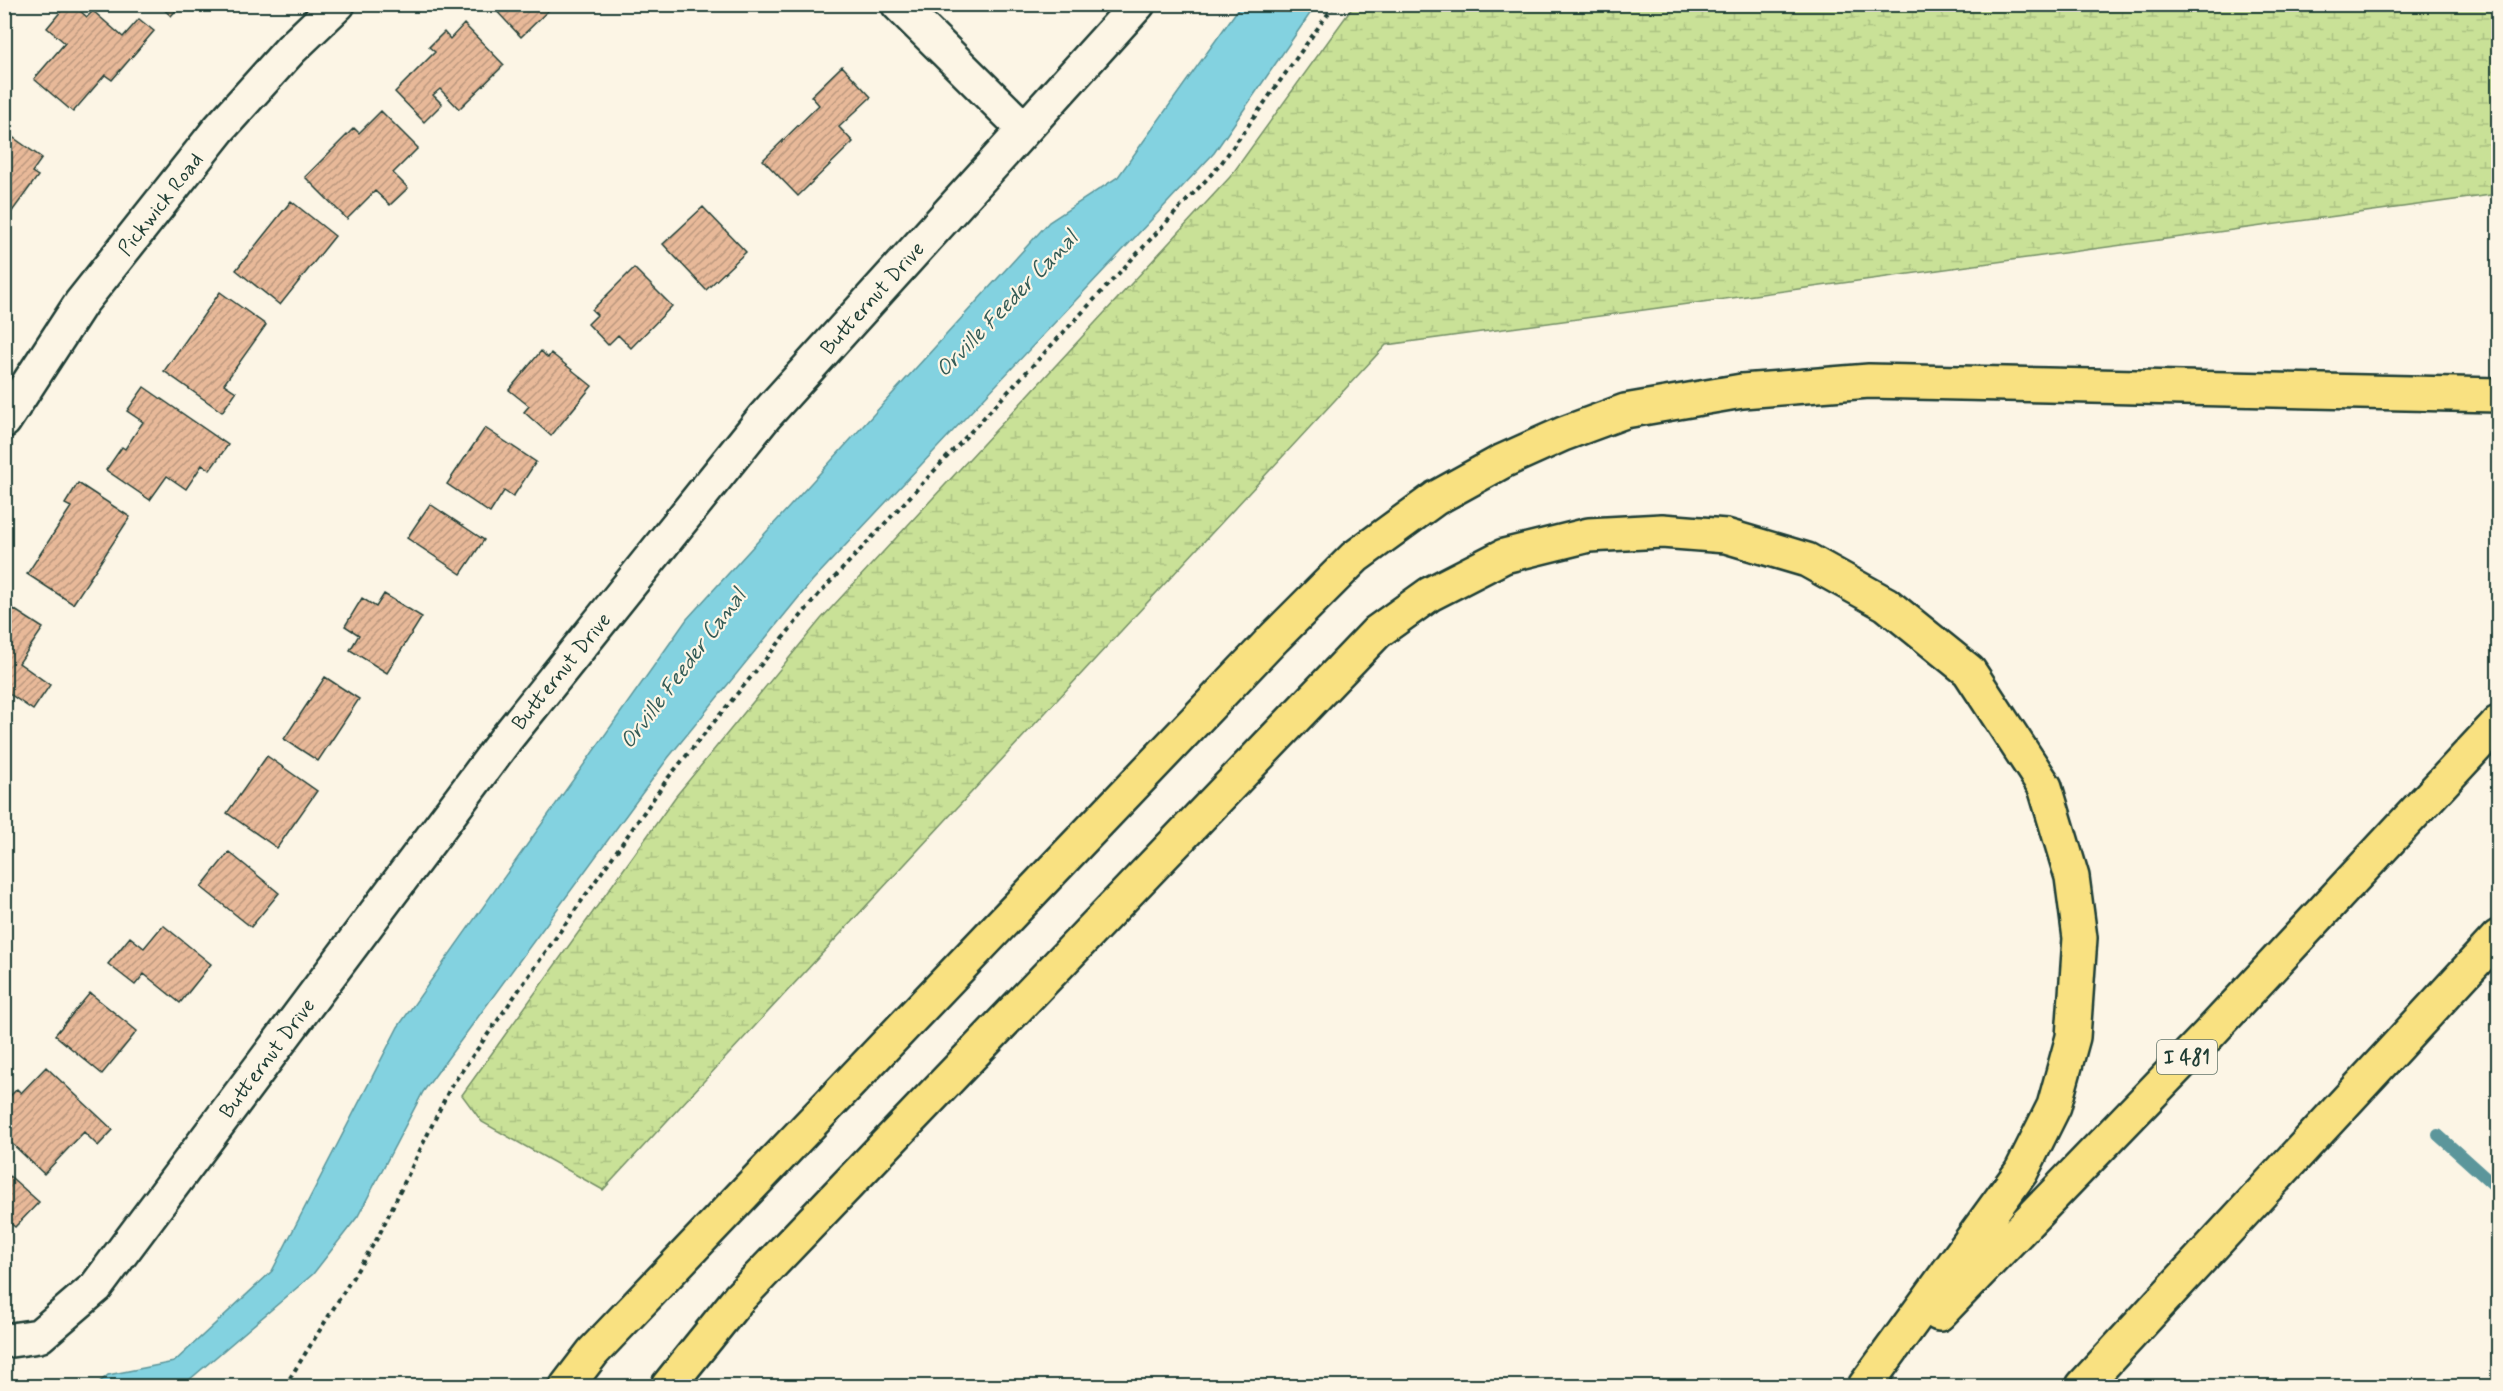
<svg xmlns="http://www.w3.org/2000/svg" width="2503" height="1391" font-family="Mynerve,sans-serif">
<defs>
<pattern id="wetland-marsh" width="20" height="14" patternUnits="userSpaceOnUse" patternTransform="scale(1.5)"><rect width="20" height="14" fill="#c9e197"/><path d="M1 5h8M5 5V1M11 12h8M15 12V8" fill="none" stroke="#acc283"/></pattern>
<pattern id="building-hatch" width="6" height="6" patternUnits="userSpaceOnUse" patternTransform="scale(1.5)"><rect width="6" height="6" fill="#e8b999"/><path d="M-1 1l2-2M0 6l6-6M5 7l2-2" fill="none" stroke="#bb987e"/></pattern>
</defs>
<rect width="100%" height="100%" fill="#fcf5e5"/>
<filter id="ink" filterUnits="userSpaceOnUse"><feTurbulence type="fractalNoise" baseFrequency=".0167" numOctaves="2"/><feDisplacementMap in="SourceGraphic" scale="12" xChannelSelector="R" yChannelSelector="G"/><feConvolveMatrix kernelMatrix="1 2 1 2 8 2 1 2 1" color-interpolation-filters="sRGB"/></filter>
<g filter="url(#ink)">
<path fill="url(#wetland-marsh)" stroke="#748f66" stroke-width="1.5" d="M1355,4L2498,5V194L1386,345L603,1190L482,1122L462,1095L676,796L821,619L1230,177Z"/>
<path fill="#83d2e0" stroke="#5b969b" stroke-width="1.5" d="M1241,5H1316L1214,153L812,581L668,758L423,1092L358,1216L313,1274L182,1386H95L108,1375L174,1362L272,1271L398,1027L687,619L1049,222L1118,177Z"/>
<g fill="none" stroke-linecap="round" stroke-linejoin="round">
<path stroke="#5b969b" stroke-width="12" d="M2438,1135L2498,1189"/>
</g>
<path fill="url(#building-hatch)" stroke="#1f3d34" stroke-width="1.5" d="M67,4H72L87,17L93,11L123,37L139,19L154,31L112,80L105,75L73,112L34,79L65,43L47,28Z
M158,4H182L171,16Z
M490,4H555L521,37Z
M464,24L504,65L459,109L440,89L433,95L442,104L424,122L395,92L435,52L429,47L444,32L450,39Z
M842,66L871,97L839,127L853,142L798,196L763,160L819,105L811,96Z
M381,111L418,148L393,173L408,188L390,205L375,191L347,219L305,177L354,128L359,133Z
M4,131L42,158L32,172L38,176L8,217L4,214Z
M291,201L335,236L280,305L236,270Z
M703,207L746,252L706,290L663,244Z
M634,268L672,306L631,348L618,335L608,345L588,324L597,315L592,310Z
M220,292L266,325L224,384L236,392L222,412L164,371Z
M541,351L548,358L551,353L592,386L551,436L524,412L529,406L509,390Z
M144,387L228,445L210,470L202,465L186,489L167,476L150,500L106,470L122,447L125,449L143,422L127,411Z
M485,428L536,462L513,497L504,491L490,513L447,484Z
M78,483L130,517L73,604L27,574L71,507L65,504Z
M430,504L484,540L461,574L407,538Z
M384,594L422,617L387,673L350,650L359,635L345,626L362,598L376,607Z
M4,603L43,628L19,663L50,685L33,710L4,690Z
M325,677L359,699L318,761L284,739Z
M267,756L317,791L277,848L227,813Z
M229,852L279,893L251,927L201,887Z
M163,925L211,964L180,1003L144,974L135,985L108,964L130,937L144,948Z
M90,993L137,1031L102,1074L55,1035Z
M46,1067L113,1130L98,1146L84,1132L44,1174L4,1136V1102L17,1089L21,1093Z
M4,1171L39,1202L15,1227L4,1218Z"/>
<g fill="none" stroke-linecap="round" stroke-linejoin="round">
<defs>
<path id="street" d="M898,4L1024,129
M4,421L81,303L219,129L291,49L338,4
M4,1341L39,1336L96,1287L505,740L765,416L1138,4"/>
<path id="highway" d="M1939,1314L2208,1035L2498,723
M567,1386L593,1352L1275,637L1355,557L1436,498L1503,461L1563,434L1625,411L1742,391L1869,381L2498,395
M668,1386L739,1298L1377,632L1430,594L1504,556L1589,535L1662,531L1726,536L1807,560L1886,604L1969,671L2045,787L2072,877L2080,938L2073,1037L2054,1106L2021,1172L1865,1386
M2083,1386L2498,937"/>
</defs>
<use href="#street" stroke="#1f3d34" stroke-width="38"/>
<use href="#highway" stroke="#1f3d34" stroke-width="38"/>
<path stroke="#1f3d34" stroke-width="4" stroke-dasharray="4.5 4.5" stroke-linecap="butt" d="M285,1386L378,1237L450,1088L668,778L819,594L1220,165L1335,4"/>
<use href="#street" stroke="#fcf5e5" stroke-width="33"/>
<use href="#highway" stroke="#f9e181" stroke-width="33"/>
</g>
</g>
<g text-anchor="middle" stroke-width="4.5" stroke-linejoin="round" paint-order="stroke">
<rect fill="#fcf5e5" stroke="#617469" stroke-width="1.5" x="2157" y="1040" width="60" height="34" rx="4.5"/>
<g font-size="20" font-weight="bold" fill="#1f3d34">
<text x="2187" y="1064">I 481</text>
</g>
<g font-size="21" fill="#1f3d34" stroke="#fcf5e5">
<text transform="translate(160 204) rotate(-52)" y="7">Pickwick Road</text>
<text transform="translate(872 298) rotate(-48)" y="7">Butternut Drive</text>
<text transform="translate(561 671) rotate(-51)" y="7">Butternut Drive</text>
<text transform="translate(267 1058) rotate(-53)" y="7">Butternut Drive</text>
</g>
<g font-size="22" font-style="italic" fill="#335b56" stroke="#fcf5e5">
<text transform="translate(1006 303) rotate(-46)" y="8">Orville Feeder Canal</text>
<text transform="translate(682 668) rotate(-53)" y="8">Orville Feeder Canal</text>
</g>
</g>
<rect width="2503" height="1391" fill="none" stroke="#fcf5e5" stroke-width="24"/>
<rect x="12" y="12" width="2479" height="1367" fill="none" stroke="#1f3d34" stroke-width="2" filter="url(#ink)"/>
</svg>
